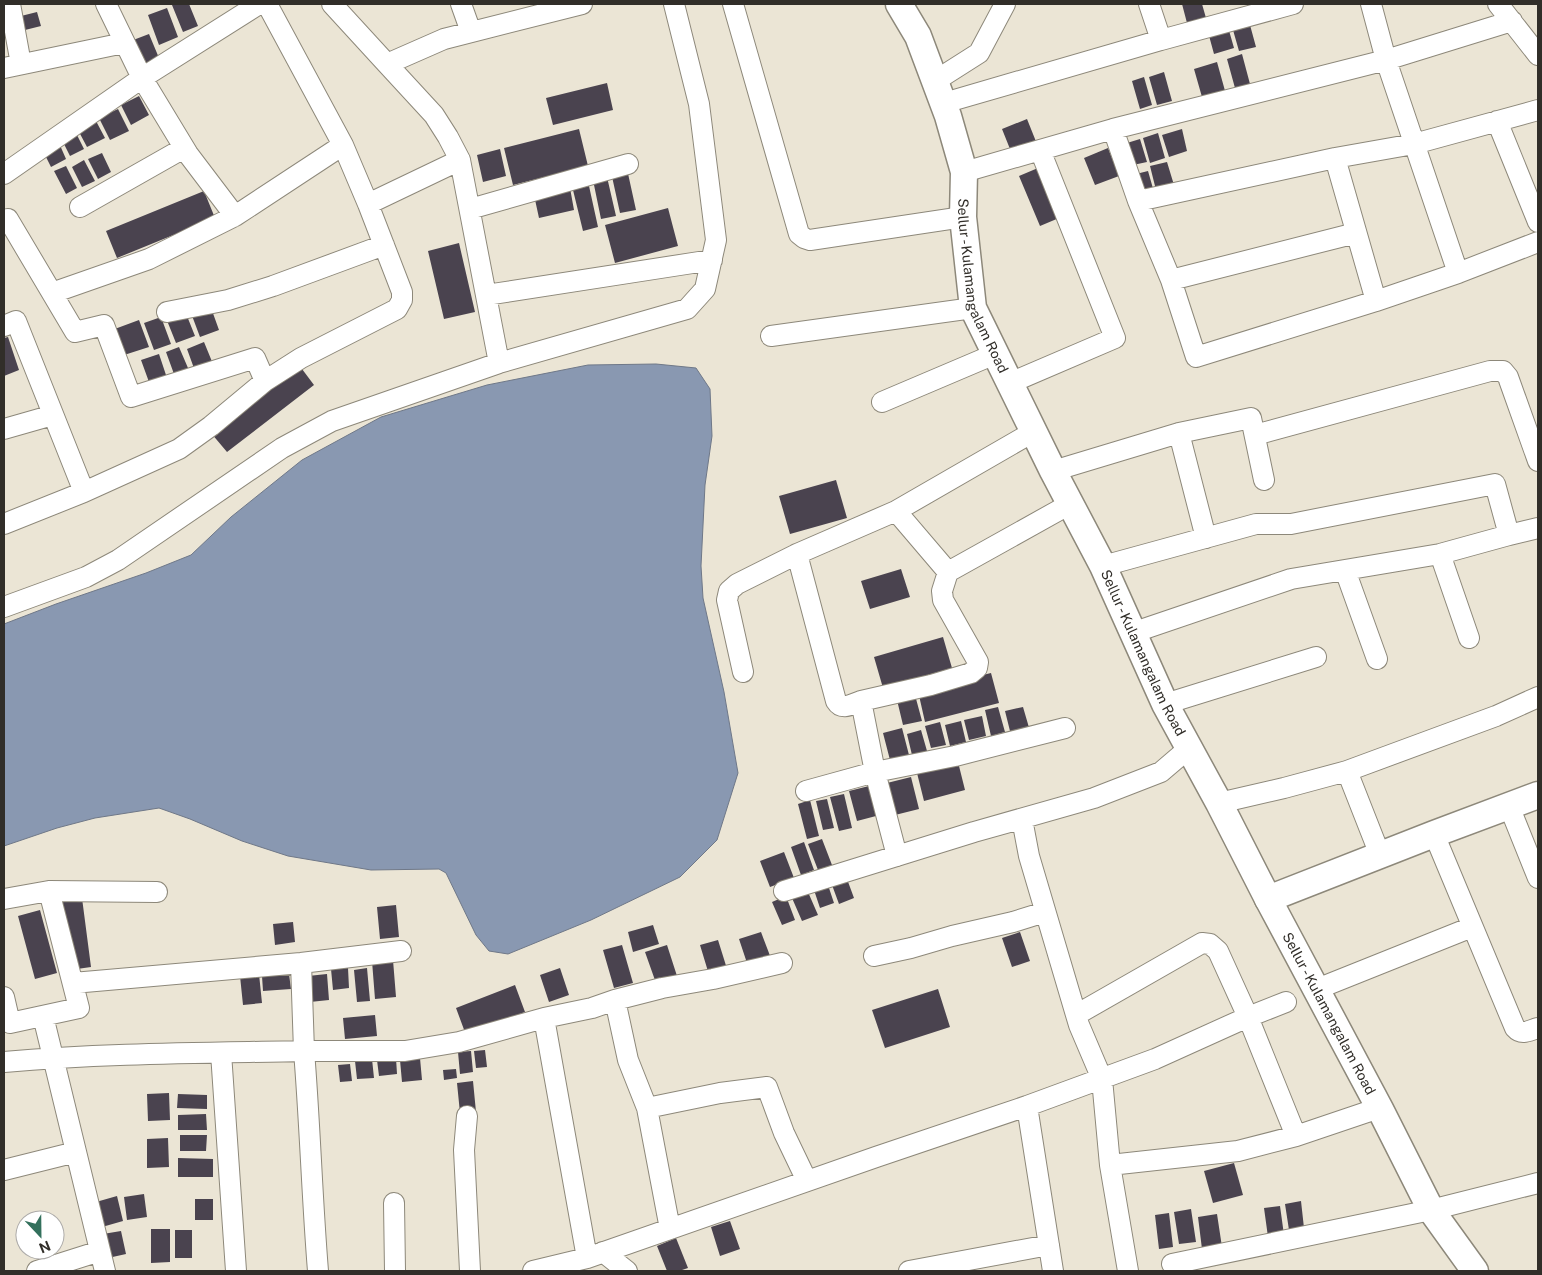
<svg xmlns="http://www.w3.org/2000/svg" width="1542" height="1275" font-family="'Public Sans',sans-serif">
<rect width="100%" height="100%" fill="#ebe5d5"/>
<path fill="#8998b1" stroke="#6f7888" d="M656,364L696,368L710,389L712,436L705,485L701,566L703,598L724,692L738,773L717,840L680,877L591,920L508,954L489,951L476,935L446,873L439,869L371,870L288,856L242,841L190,819L159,808L95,818L57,828L4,846V624L56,604L146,573L191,555L231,517L302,460L381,417L487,385L588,365Z"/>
<path fill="#4a434f" d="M176,4H189L198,26L183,32L172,5Z
M1182,4H1202L1206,18L1187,23Z
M167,8L178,37L159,45L148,15Z
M37,12L41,26L21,31L17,17Z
M1250,25L1256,47L1239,51L1233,30Z
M1228,27L1234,48L1214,54L1208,32Z
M149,34L159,58L138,66L128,42Z
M1242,54L1250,84L1235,88L1227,59Z
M1217,62L1227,98L1204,104L1194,69Z
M1164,72L1172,101L1157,105L1149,77Z
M1144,77L1152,105L1140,109L1132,81Z
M607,83L613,110L553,125L546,98Z
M139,96L149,115L131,125L121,105Z
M118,109L129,131L110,140L99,118Z
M1027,119L1037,144L1012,154L1002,129Z
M96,121L105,138L87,147L78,130Z
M579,129L588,166L513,185L504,148Z
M1182,129L1187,151L1169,157L1162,135Z
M75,131L84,149L70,156L61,138Z
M1158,133L1165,158L1150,163L1143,138Z
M1140,139L1147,162L1133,165L1127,143Z
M59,143L66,159L51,167L43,151Z
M1108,148L1119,176L1095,185L1084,158Z
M500,149L506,176L483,182L477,155Z
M102,153L111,172L98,179L88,159Z
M84,160L95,181L82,187L72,167Z
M1167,162L1174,185L1156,190L1150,166Z
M66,166L77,188L66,194L54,171Z
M1038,168L1059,218L1040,226L1019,176Z
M627,169L636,210L620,213L611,172Z
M1148,171L1154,192L1142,196L1136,174Z
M607,177L616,216L601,219L593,180Z
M589,186L598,227L583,231L573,190Z
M570,188L574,210L539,218L534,195Z
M204,191L215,218L117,258L106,231Z
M668,208L678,246L615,263L605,225Z
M459,243L475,312L444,319L428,251Z
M210,305L219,330L200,337L191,313Z
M185,311L195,336L176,343L166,318Z
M161,317L171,344L154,350L144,323Z
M139,320L149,347L121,356L112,330Z
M8,337L19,370L4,376V338Z
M204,342L213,364L195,371L187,349Z
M179,347L188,368L174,374L166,352Z
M159,354L166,375L149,382L141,360Z
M299,365L314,385L227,452L211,433Z
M836,480L847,518L790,534L779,496Z
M901,569L910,597L870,609L861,581Z
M943,637L952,668L883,688L874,657Z
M991,673L999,703L925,722L918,691Z
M915,695L922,721L903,725L897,700Z
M998,707L1005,732L991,736L985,710Z
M1023,707L1030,731L1011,735L1005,711Z
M982,716L986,736L969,740L964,720Z
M961,721L966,742L950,746L945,725Z
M940,722L946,745L931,748L925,726Z
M902,728L909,755L890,760L883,733Z
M921,730L927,751L912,755L907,734Z
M958,762L965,790L924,801L917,773Z
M911,777L919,809L895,815L887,783Z
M869,786L876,816L857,821L849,791Z
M844,794L852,828L839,831L830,797Z
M827,799L834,828L823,830L816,801Z
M810,800L819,836L807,839L798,804Z
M822,839L832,865L818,870L808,844Z
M804,842L814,870L801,875L791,847Z
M784,852L794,878L770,887L760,861Z
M847,879L854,898L839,904L832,885Z
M828,885L834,903L820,908L814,890Z
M808,892L818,915L802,921L792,898Z
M786,896L795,920L782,925L772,902Z
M82,898L91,967L70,970L62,901Z
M396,905L399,937L380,939L377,907Z
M40,910L57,973L35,979L18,916Z
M293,922L295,942L275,945L273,924Z
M653,925L659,944L633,952L628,932Z
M761,932L772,961L749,969L739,939Z
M1020,932L1030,961L1012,967L1002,938Z
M718,940L728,972L710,978L700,945Z
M622,945L633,983L614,988L603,950Z
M667,945L677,976L656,983L645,952Z
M393,960L396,997L375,999L372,961Z
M348,968L349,988L333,990L331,969Z
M367,968L370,1001L357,1002L354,970Z
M560,968L569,995L549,1002L540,975Z
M259,974L262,1003L243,1005L240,976Z
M289,974L291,989L263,991L262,976Z
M327,974L329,1000L310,1002L308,976Z
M515,985L525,1012L466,1035L456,1008Z
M938,989L950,1027L885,1048L872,1010Z
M375,1015L377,1036L345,1039L343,1018Z
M485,1050L487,1067L476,1068L474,1051Z
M471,1051L473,1072L460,1074L458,1052Z
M396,1058L397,1074L379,1076L377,1060Z
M420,1058L422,1080L402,1082L400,1060Z
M372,1059L374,1078L357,1079L355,1061Z
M350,1064L352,1081L340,1082L338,1065Z
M456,1069L457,1078L444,1080L443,1070Z
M473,1081L476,1112L460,1113L457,1083Z
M169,1093L170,1120L148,1121L147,1094Z
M178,1094L207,1095V1109L177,1108Z
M206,1114L207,1130H178V1115Z
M180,1135H207L206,1151H180Z
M168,1138L169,1167L147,1168V1139Z
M178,1158L213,1159V1177H178Z
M1234,1163L1243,1195L1213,1203L1204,1171Z
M144,1194L147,1217L127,1220L124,1197Z
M117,1196L123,1221L102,1227L96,1202Z
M195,1199H213V1220H195Z
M1301,1201L1304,1228L1289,1230L1285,1204Z
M1280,1206L1284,1235L1268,1237L1264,1208Z
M1191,1209L1196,1242L1179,1244L1174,1212Z
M1169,1213L1173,1247L1159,1249L1155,1215Z
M1217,1214L1222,1247L1202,1249L1198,1217Z
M730,1221L740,1249L720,1256L711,1227Z
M151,1229H170V1262L151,1263Z
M175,1230H192V1258H175Z
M121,1231L126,1254L108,1258L103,1234Z
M676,1238L688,1268L679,1271H667L657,1246Z"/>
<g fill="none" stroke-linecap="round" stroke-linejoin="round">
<defs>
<path id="minor" d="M10,4L21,64
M267,4L343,145L368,204L460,160L448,137L434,115L387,64L444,39L582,4
M332,4L387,64
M461,4L471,32
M733,4L799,234L804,238L810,240L963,217
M1149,4L1161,40L1293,4
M1371,4L1386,60L1458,273
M1498,4L1538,55
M4,68L124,43
M935,81L979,53L1005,4
M944,103L1161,40
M1497,121L1538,222
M1113,129L1386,60L1512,21
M460,160L499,363L687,309L705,289L716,240L699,104L674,4
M964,172L1113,129L1138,201L1171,280L1196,357L1376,301L1335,158L1414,144L1538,110
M4,174L142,78L106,4
M1138,201L1335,158
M80,207L184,148
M470,209L628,164
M235,216L188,154L142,78L259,4
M8,219L75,332L104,325L131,397L255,358L265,381
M1171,280L1356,233
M52,293L149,259L235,216L343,145
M486,295L712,260
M1376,301L1458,273L1538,242
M167,312L228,300L273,286L384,245
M4,326L16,321L84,492L4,524
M771,336L973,308
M1010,383L1115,338L1040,150
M882,402L995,354
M4,429L53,415
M1179,433L1206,538
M1255,435L1490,371H1503L1508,377L1538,461
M1053,471L1179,433L1251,418L1264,480
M84,492L179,449L211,426L265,381L301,358L397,309L402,300V292L368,204
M896,511L948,572L1070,504
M797,554L836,701C842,711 852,704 861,701
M1440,554L1469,638
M1103,566L1256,524H1291L1495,484L1509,535L1538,528
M1345,570L1377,659
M4,607L86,577L118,560L282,448L332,421L499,363
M1132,633L1291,579L1440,554L1509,535
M743,672L727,600L729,591L737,584L797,554L896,511L1033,432
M1165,704L1316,657
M806,791L875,772L955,756L1065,728
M1219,803L1284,788L1347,771
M1509,806L1538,878
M1022,819L1029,856L1079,1025L1102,1079L1110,1165L1128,1271
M1434,834L1515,1028C1522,1036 1530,1030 1538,1028
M1380,855L1347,771L1496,716L1538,697
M897,856L875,772L861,701L931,685L971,673L977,668L978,662L943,600L942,591L948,572
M49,891L157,892
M784,891L974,832L1094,798L1161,772L1189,748
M4,899L49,891L79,1008L10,1023L4,997
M874,956L911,948L952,936L1013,922L1045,912
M301,963L304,1051H405L459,1042L544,1018L587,1258
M73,983L301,963L401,951
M1317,989L1472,927
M615,1000L628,1060L647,1108L720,1093L767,1087L784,1133L807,1181
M1076,1015L1202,943L1210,944L1218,951L1248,1017L1296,1136
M43,1016L105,1271
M544,1018L592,1008L615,1000L662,988L713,979L782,963
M221,1053L236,1271
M4,1062C103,1053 204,1053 304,1051C310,1124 312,1198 318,1271
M1027,1106L1053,1271
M647,1108L670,1229
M467,1116L464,1150L470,1271
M1110,1165L1238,1151L1296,1136L1373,1110L1380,1109
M4,1170L76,1152
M394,1203L395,1271
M603,1252L627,1271
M1172,1264L1431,1210L1538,1183
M37,1271L100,1251
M533,1271L587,1258L876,1157L1027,1106L1155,1059L1248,1017L1286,1002
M909,1271L1049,1245"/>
<g id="major">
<path id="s1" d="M899,4L918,36L948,116L964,172L963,217L973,308L1053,471L1103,566L1165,704L1219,803L1268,899L1380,1109L1431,1210L1475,1271"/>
<path d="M1268,899L1434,834L1538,795"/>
</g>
</defs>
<use href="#minor" stroke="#8d887a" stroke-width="22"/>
<use href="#major" stroke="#8d887a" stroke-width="29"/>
<use href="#minor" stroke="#fff" stroke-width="20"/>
<use href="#major" stroke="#fff" stroke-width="26"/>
</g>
<g text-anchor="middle" stroke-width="5" stroke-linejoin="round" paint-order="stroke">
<g font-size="14" fill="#312e29" stroke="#fff">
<text dy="5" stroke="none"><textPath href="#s1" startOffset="298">Sellur - Kulamangalam Road</textPath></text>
<text dy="5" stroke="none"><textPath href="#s1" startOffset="702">Sellur - Kulamangalam Road</textPath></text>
<text dy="5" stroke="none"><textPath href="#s1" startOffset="1108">Sellur - Kulamangalam Road</textPath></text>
</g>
</g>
<rect width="1542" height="1275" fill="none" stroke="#312e29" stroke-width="10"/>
<g transform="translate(40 1235) rotate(158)"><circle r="24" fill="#ffffff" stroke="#adaba9"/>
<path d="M0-4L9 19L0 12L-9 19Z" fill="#33705c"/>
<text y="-8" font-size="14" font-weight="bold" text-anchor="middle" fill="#312e29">N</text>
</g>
</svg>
